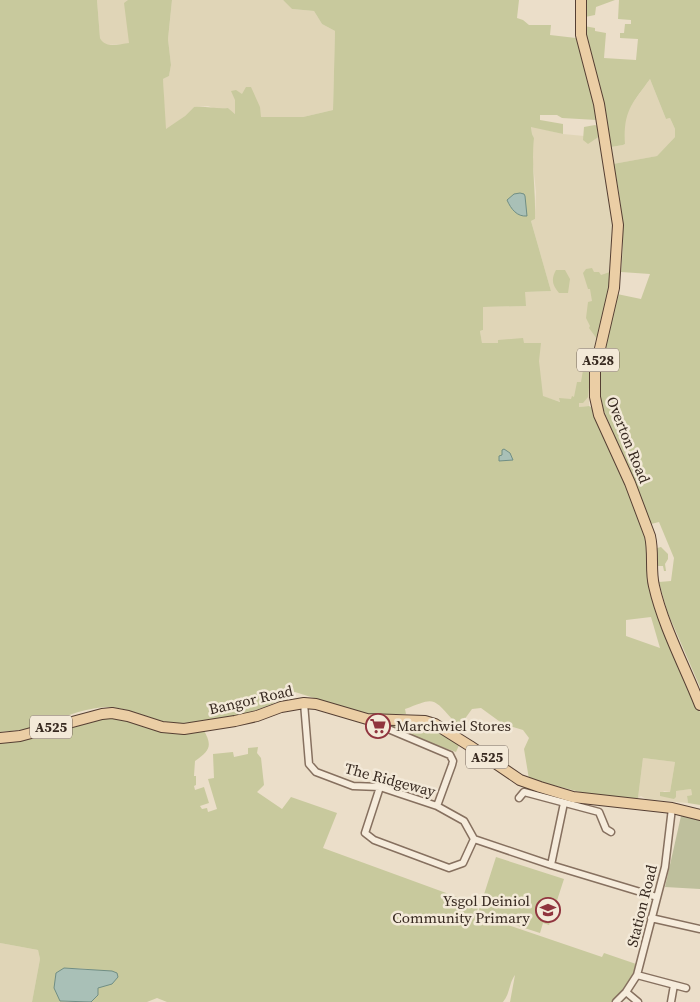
<svg xmlns="http://www.w3.org/2000/svg" width="700" height="1002" font-family="'Source Serif 4',serif">
<rect width="100%" height="100%" fill="#ebdec9"/>
<path fill="#e0d5b7" d="M97,0H128L136,43L108,45L103,43L100,38Z
M172,0H283L292,9L314,11L322,24L335,31L333,110L303,117H260V107L242,94L235,100V114L228,108L216,109L208,106L194,107L185,116L169,129H165L163,79L169,76L171,65L168,39Z
M650,79L666,119L670,118L675,129V137L657,156L613,164L611,147L623,145L625,144L624,126L626,115L632,104Z
M531,126L563,134L584,136L592,141L600,136L614,221L613,264L609,269L611,275L591,361V370L589,378V406L579,407L540,396L484,356L480,331L483,330V307L525,306V292L551,291L531,221L535,219L536,192L532,155L534,138L532,134Z
M643,758L675,762L670,792L664,791L660,796L675,791L691,789L692,795L687,796L688,803L646,799L641,796L638,798Z
M0,943L38,950L40,959L32,1002H0Z"/>
<path fill="#c8c99d" fill-rule="evenodd" d="M0,0H97L100,38C106,49 118,44 129,43L124,3L128,0H172L168,39L171,65L169,76L163,79L166,129L185,116L194,107C206,106 216,109 228,108L235,114V100L231,91L236,90L242,94L246,87H251L260,107L261,117H303L333,110L335,31L322,24L314,11L292,9L283,0H519L517,18L523,20L529,25H551L550,35L576,38L594,94L597,120L562,118L557,115H540V120L563,124V134L531,127L532,134L534,138C531,165 536,192 535,219L531,221L551,291L525,292L526,306L483,307V330L480,331L482,343H498V340L523,338L524,343H541L539,361L543,396L560,402L559,398L571,399L572,396L574,397L577,382H581L583,370L579,369L581,364H584L591,367L588,397L583,403H579V407L589,406L594,409L648,538V577L649,590L655,606L700,712V805L688,803L687,796L692,795L691,789L676,791V797L674,799L660,796V792H670L675,762L643,758L638,798L636,799L584,793L529,779L524,749L529,738L523,730L503,724L481,708L472,709L456,731L450,727L453,720C432,696 434,698 405,709L406,714L375,715L359,712L295,692C263,711 230,720 193,722C184,723 176,724 167,722C146,718 125,706 104,707C80,709 57,720 34,727C23,730 11,731 0,732ZM651,617L660,648L626,636V620Z
M586,0H615L596,7L595,15L585,17Z
M619,0H700V687L667,611L659,582L671,581L674,558L659,522L651,524L599,399L598,379L601,361L617,294L641,299L650,274L621,272C625,235 622,200 613,164L657,156L675,137V129L670,118L666,119L650,79C632,104 623,111 625,144L623,145L611,147L601,89L585,36L584,26L595,28V31L606,33L604,58L636,60L638,39L620,38V33H624L625,24H631V20L618,19Z
M595,125L599,127L600,136L588,144L583,140L584,127Z
M592,268L594,272H599L601,275L610,272C615,285 602,326 597,339L589,328L590,326L586,318L588,302L592,301L590,289H588L583,273L586,269Z
M556,270H565L570,279L568,293H559C552,285 551,279 556,270Z
M585,348H594L591,364L580,361Z
M661,547L668,554V559L665,564L666,571H664L663,566H656L657,548Z
M103,718H122L203,729C213,746 210,750 195,761L194,776H196V785L194,786L195,790L204,787L209,803L200,806L202,809L207,808L208,812L217,809L208,779L214,778L213,754L233,752L234,757L248,754V748L258,747L257,753L261,758L264,785L257,792L282,809L291,797L337,813L323,848L479,905L476,914L602,957L604,953L639,965L631,982L613,1002H510L515,975C509,983 510,994 503,1002H167L157,998L147,1002H91L98,995L90,969L64,968L60,1001L69,1002H32L40,959L38,950L0,943V742Z
M385,724L429,725L460,743L456,752L384,726Z
M496,857L564,879L549,925L543,923L540,933L478,913Z"/>
<path fill="#bebf9c" d="M681,816L700,819V889L665,887Z"/>
<path fill="#a9c0b7" stroke="#708e84" d="M520,193L524,194L525,196L527,216C517,217 511,209 507,200L514,194Z
M504,449L510,453L513,460L499,461V456L502,455V450Z
M64,968L112,971L117,973L118,977L112,984L98,988V995L91,1002L60,1001L54,988L56,973Z"/>
<g fill="none" stroke-linecap="round" stroke-linejoin="round">
<defs>
<path id="street" d="M304,703L309,764L316,772L353,786L380,787L437,806L464,821L474,839L551,865L657,897
M386,728L450,755L453,761L452,765L437,806
M380,787L365,833L374,840L449,868L463,863L474,839
M519,798L524,792L599,812L606,829L611,832
M551,865L564,803
M651,918L700,929
M637,975L686,988
M626,992L638,1002
M616,1002L626,992L637,975L665,867L672,808
M671,1002L674,985"/>
<path id="primary" d="M581,0V35L599,104L618,225L614,288L595,370V397L599,415L630,483L650,536C654,553 650,570 654,586C663,626 685,667 700,705
M0,738L20,736L102,714L112,713L128,716L162,727L184,729L235,721L257,716L281,707L304,703L316,704L367,719L425,721L435,724L470,746L520,780L540,787L573,797L672,808L700,815"/>
</defs>
<use href="#street" stroke="#86705f" stroke-width="9"/>
<use href="#primary" stroke="#553f33" stroke-width="12"/>
<use href="#street" stroke="#f6ecdc" stroke-width="6"/>
<use href="#primary" stroke="#ebcea5" stroke-width="10"/>
</g>
<defs>
<symbol id="supermarket-ring" viewBox="-11 -11 22 22"><circle r="9.5" fill="#f3e9d8" stroke="#90343e" stroke-width="1.5"/><path d="M-6-5.5h2.5l.6 2H6L4.5 2H-2.5L-4.4-4H-6ZM-1.5 3.2a1.3 1.3 0 1 0 .1 0ZM3 3.2a1.3 1.3 0 1 0 .1 0Z" fill="#90343e"/></symbol>
<symbol id="school-ring" viewBox="-11 -11 22 22"><circle r="9.5" fill="#f3e9d8" stroke="#90343e" stroke-width="1.5"/><path d="M0-5L7-2L0 1L-7-2ZM-4 1L0 2.5L4 1V4Q0 6-4 4Z" fill="#90343e"/></symbol>
</defs>
<g fill-rule="evenodd">
<use href="#supermarket-ring" x="364" y="712" width="28" height="28"/>
<use href="#school-ring" x="534" y="896" width="28" height="28"/>
</g>
<g text-anchor="middle" stroke-width="5" stroke-linejoin="round" paint-order="stroke">
<g fill="#f3e9d8" stroke="#706358" stroke-width="1">
<rect x="577" y="348.5" width="42" height="23" rx="4"/>
<rect x="30" y="715.5" width="42" height="23" rx="4"/>
<rect x="466" y="745.5" width="42" height="23" rx="4"/>
</g>
<g font-size="14" font-weight="bold" fill="#382a21">
<text x="598" y="365">A528</text>
<text x="51" y="732">A525</text>
<text x="487" y="762">A525</text>
</g>
<g font-size="15" fill="#382a21" stroke="#f3e9d8">
<text transform="translate(628 440) rotate(68)" y="5">Overton Road</text>
<text transform="translate(251 700) rotate(-13)" y="5">Bangor Road</text>
<text transform="translate(390 780) rotate(15)" y="5">The Ridgeway</text>
<text transform="translate(642 906) rotate(-76)" y="5">Station Road</text>
</g>
<g font-size="15" fill="#382a21" stroke="#f3e9d8" text-anchor="start">
<text x="396" y="731">Marchwiel Stores</text>
<text x="530" y="906" text-anchor="end">Ysgol Deiniol<tspan x="530" dy="17">Community Primary</tspan></text>
</g>
</g>
</svg>
